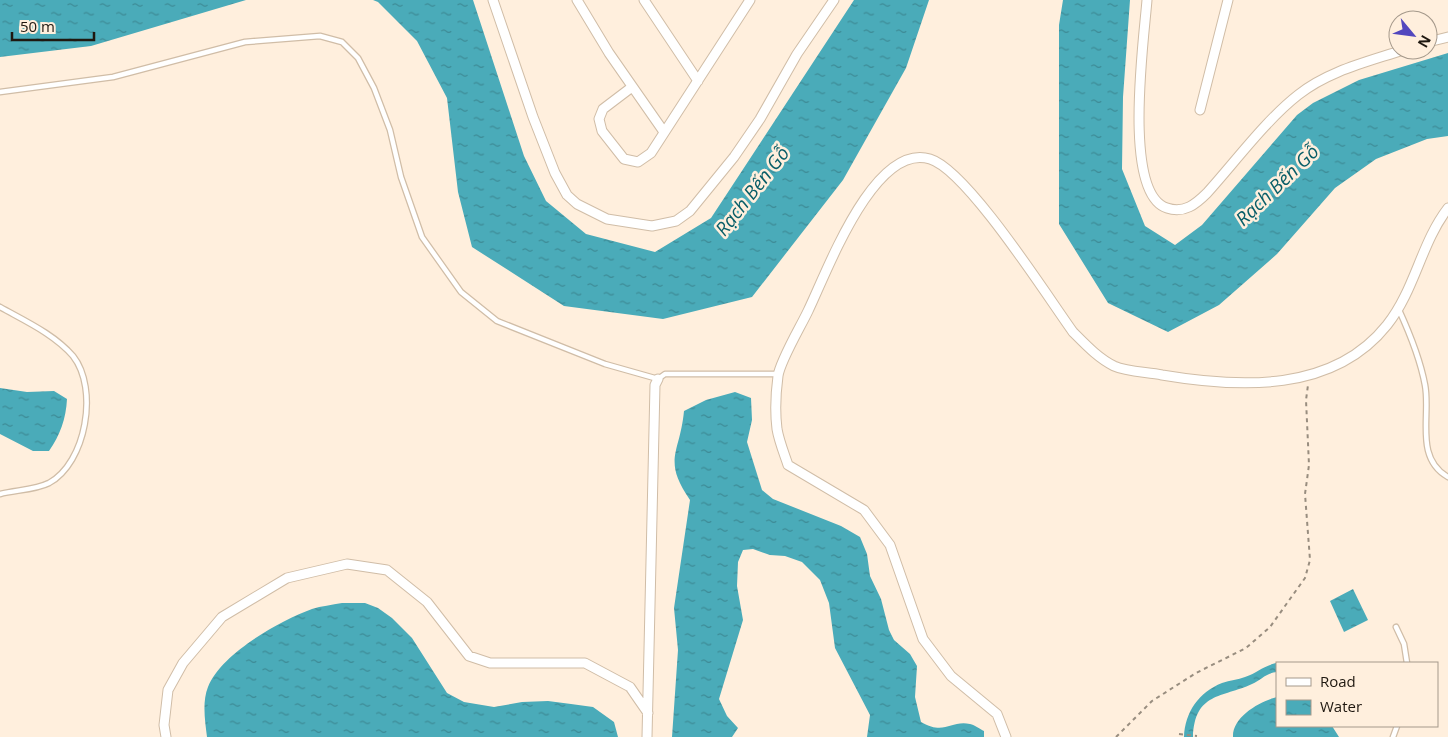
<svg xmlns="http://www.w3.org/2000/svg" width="1448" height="737" font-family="'Open Sans',sans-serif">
<defs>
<pattern id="water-ripples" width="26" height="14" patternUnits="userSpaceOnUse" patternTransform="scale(1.25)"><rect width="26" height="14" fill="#4aabb9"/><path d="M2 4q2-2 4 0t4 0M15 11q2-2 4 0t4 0" fill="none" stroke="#3d8a95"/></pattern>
</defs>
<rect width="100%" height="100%" fill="#ffefdd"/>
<path fill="url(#water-ripples)" d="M0,0H246L91,46L0,57Z
M373,0H473L524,156L546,201L586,234L655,252L711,218L854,0H929L906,68L843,180L752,297L663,319L564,306L472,247L458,192L447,98L417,41L378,2Z
M1063,0H1130L1123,97L1122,169L1145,226L1175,245L1202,225L1297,115L1313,103L1359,80L1448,53V136L1427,139L1376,159L1335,188L1277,254L1219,305L1168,332L1108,303L1059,224V25Z
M0,388L27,392L54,391L67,399C66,419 60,435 49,451H33L0,434Z
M735,392L751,398L752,420L747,442L762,490L773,499L841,526L860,537L867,554L870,576L881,599L889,630L894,640L910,654L917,666L915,697L921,722C945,736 950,720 970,724C975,725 980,729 984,731V737H867L870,715L835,648L829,603L820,580L802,562L785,556L770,555L753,549L743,550L738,562L737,586L743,620L719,699L727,716L738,728L732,737H672L678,650L674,608L690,500C662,459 680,454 684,411L706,400Z
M1353,589L1368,620L1344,632L1330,601Z
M342,603H365L378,608L392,618L412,638L447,693L464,702L494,707L522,702L548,701L571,704L593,707L614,722L618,737H207C205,721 202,702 208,687C221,654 279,621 312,609C321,606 332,605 342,603Z
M1281,662L1289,663H1277V672C1266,673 1261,680 1252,684C1222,698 1195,692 1193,737H1184C1185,712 1199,692 1222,683C1230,680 1238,680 1245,677C1259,672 1263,665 1281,662Z
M1277,697V726H1332L1339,737H1233C1232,717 1260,701 1277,697Z"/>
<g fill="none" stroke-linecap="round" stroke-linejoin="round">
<defs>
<path id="service" d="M0,92L113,77L245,42L320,36L342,42L358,58L374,88L390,130L401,177L422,237L461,292L497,321L605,364L658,379L665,374H778
M0,307C25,321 54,334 73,356C99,389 86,463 49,483C35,490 15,490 0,494
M1399,310C1410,334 1420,358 1425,385C1431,415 1414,458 1448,477
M1396,627L1404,644L1407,663
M1393,737L1397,726"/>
<path id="minor" d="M493,0L533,117L555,173L567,195L577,204L607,219L652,226L676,221L690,211L734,157L760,119L797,54L834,0
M577,0L609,53L664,132
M644,0L698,81
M1147,0C1144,39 1122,194 1167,208C1184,214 1196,204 1207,193C1235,162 1266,120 1298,95C1328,71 1367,62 1403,50
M1428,42L1448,37
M632,87L603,109L599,119L602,131L624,159L638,162L651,153L750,0
M1200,110L1228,0
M166,737L164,725L168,690L183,663L222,617L287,578L347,564L387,570L427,602L469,656L490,663H585L630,687L648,713
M647,737L655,385L658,379
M1006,737L997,714L951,676L923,639L890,545L864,510L788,465C784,453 779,441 777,429C775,413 776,391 778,376C780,361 801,326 808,311C827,272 874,142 930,159C967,170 1047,296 1073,332C1086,345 1098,358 1114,366C1127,372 1148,372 1162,375C1239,388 1333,393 1387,325C1415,290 1421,243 1448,208"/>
</defs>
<use href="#service" stroke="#d0bda7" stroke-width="7"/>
<use href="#minor" stroke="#d0bda7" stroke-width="11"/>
<path stroke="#988d7f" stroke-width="2" stroke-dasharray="4 4" stroke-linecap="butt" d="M1179,734L1197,736
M1116,737L1152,701L1196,673L1246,648L1270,627L1305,578L1310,560L1305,494L1309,465L1306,400L1308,385"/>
<use href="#service" stroke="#fff" stroke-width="4.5"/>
<use href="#minor" stroke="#fff" stroke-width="9"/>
</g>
<g text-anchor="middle" stroke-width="5" stroke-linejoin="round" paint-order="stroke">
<g font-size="19" font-style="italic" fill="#095e68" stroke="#ffefdd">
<text transform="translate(1277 185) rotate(-44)" y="7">Rạch Bến Gỗ</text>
<text transform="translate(752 191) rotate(-52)" y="7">Rạch Bến Gỗ</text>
</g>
</g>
<rect x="1276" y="662" width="162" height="65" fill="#ffefdd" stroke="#a5998b"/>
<rect x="1286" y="678" width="25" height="8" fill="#ffffff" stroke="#a5998b"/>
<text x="1320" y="687" font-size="15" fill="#1f1810">Road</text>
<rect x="1286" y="700" width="25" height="15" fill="url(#water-ripples)" stroke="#a5998b"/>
<text x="1320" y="712" font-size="15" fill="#1f1810">Water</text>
<g transform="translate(1413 35) rotate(119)"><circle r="24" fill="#ffefdd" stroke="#a5998b"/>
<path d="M0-4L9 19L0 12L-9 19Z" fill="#5247be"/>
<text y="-8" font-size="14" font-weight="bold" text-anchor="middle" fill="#1f1810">N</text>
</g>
<path d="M12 32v8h82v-8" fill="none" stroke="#1f1810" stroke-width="2.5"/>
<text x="20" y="32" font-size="15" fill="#1f1810" stroke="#ffefdd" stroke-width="4" paint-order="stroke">50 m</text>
</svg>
